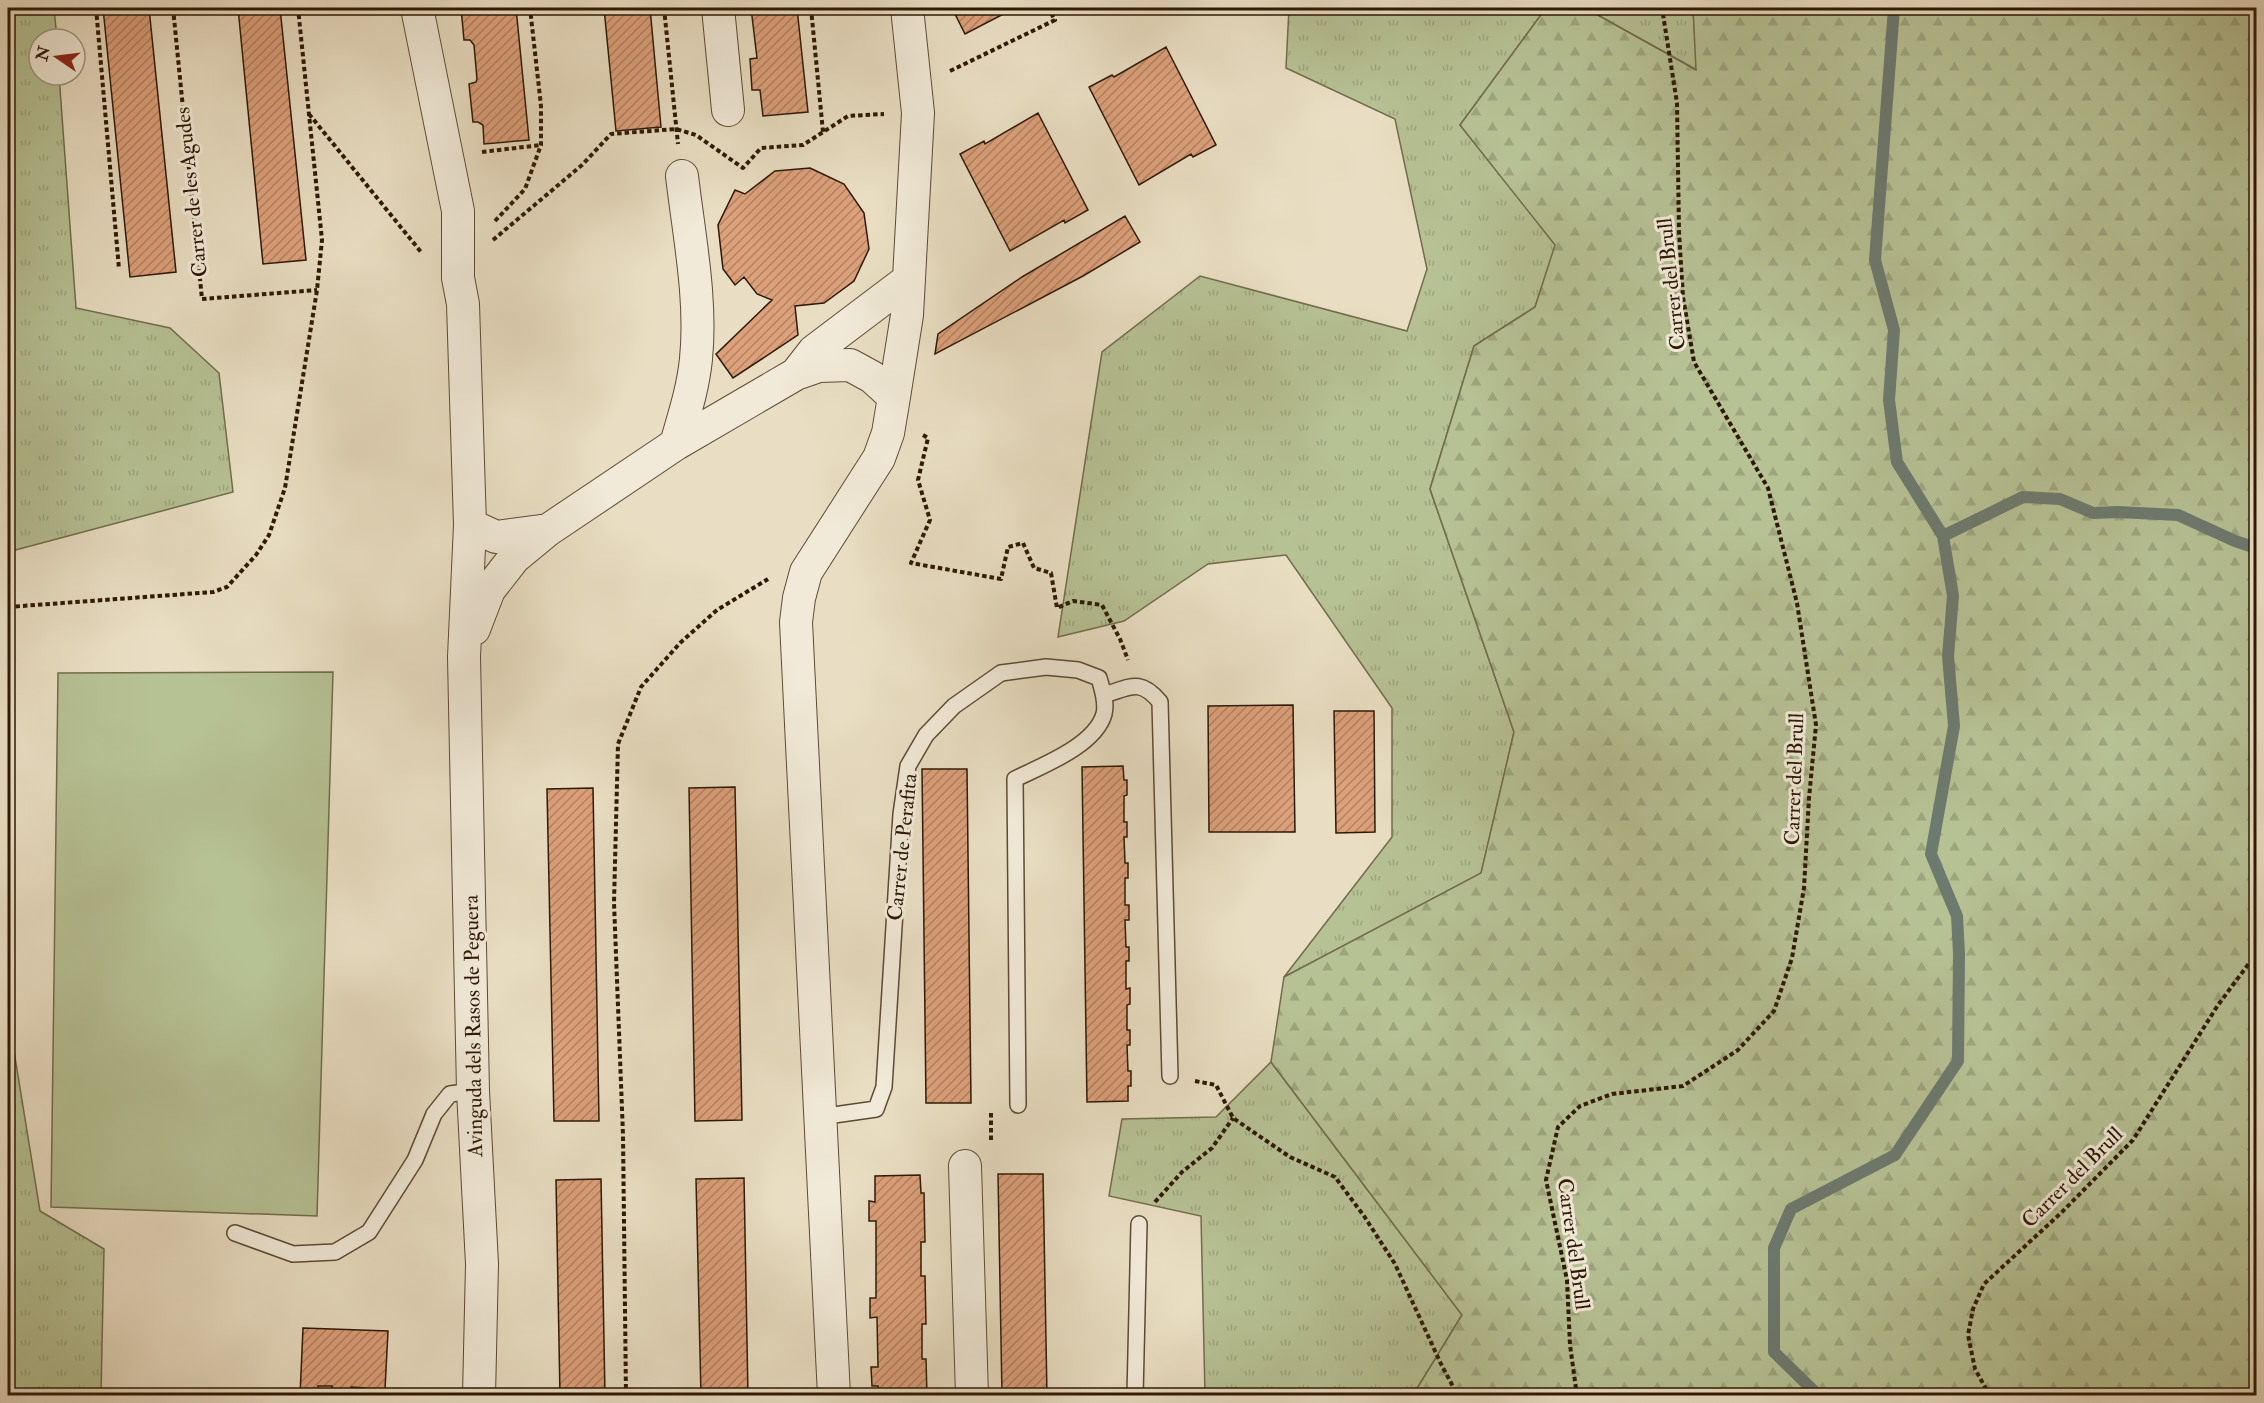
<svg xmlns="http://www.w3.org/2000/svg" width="2264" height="1403" font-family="'IM FELL Double Pica',serif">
<defs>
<pattern id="grass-tufts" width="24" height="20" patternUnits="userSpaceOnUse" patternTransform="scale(1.5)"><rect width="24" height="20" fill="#b6c194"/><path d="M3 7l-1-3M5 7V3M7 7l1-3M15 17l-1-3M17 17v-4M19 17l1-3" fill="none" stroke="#9da57e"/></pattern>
<pattern id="forest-firs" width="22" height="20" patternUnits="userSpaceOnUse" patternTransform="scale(1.5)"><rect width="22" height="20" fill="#b6c194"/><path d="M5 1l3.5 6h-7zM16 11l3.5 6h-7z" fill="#9da57e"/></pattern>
<pattern id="building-hatch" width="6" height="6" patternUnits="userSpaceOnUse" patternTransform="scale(1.5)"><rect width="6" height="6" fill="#dca07a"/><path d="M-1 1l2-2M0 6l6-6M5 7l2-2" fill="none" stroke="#b38162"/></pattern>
</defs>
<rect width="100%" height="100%" fill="#e9dec3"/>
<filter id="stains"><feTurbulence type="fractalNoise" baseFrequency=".00333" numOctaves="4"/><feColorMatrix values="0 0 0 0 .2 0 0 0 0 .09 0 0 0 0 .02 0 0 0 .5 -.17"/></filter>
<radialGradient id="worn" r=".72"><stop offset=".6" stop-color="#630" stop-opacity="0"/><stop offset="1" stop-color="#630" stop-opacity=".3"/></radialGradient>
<path fill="url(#grass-tufts)" stroke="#726c4c" stroke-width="1.5" d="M8,8H54L57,39H39V75H59L76,308L170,328L219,373L233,492L8,552Z
M1289,8H1546L1460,125L1556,245L1535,307L1474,346L1430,489L1514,732L1481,874L1284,977L1392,837V708L1286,555L1208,564L1124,621L1058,637L1102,352L1200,276L1407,331L1427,269L1395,119L1286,68Z
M1585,8H1693L1697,70Z
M8,1014L40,1211L104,1249L101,1395H8Z
M1271,1062L1462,1315L1413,1395H1205L1201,1216L1109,1196L1122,1119L1216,1117Z"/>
<path fill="url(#forest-firs)" stroke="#726c4c" stroke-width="1.5" d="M1546,8H1585L1696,70L1693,8H2256V1395H1413L1462,1315L1271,1062L1284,977L1481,873L1514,732L1430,489L1474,346L1535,307L1555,245L1460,125Z"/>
<path fill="#b6c194" stroke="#726c4c" stroke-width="1.5" d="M333,672L317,1216L51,1207L58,673Z"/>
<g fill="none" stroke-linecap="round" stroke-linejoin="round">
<path stroke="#6d7a6f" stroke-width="12" d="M1943,536L2023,497L2060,499L2093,513L2118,512L2178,515L2235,541L2256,548
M1819,1396L1774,1352V1248L1791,1209L1895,1155L1958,1061L1959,954L1957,916L1931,854L1954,726L1948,656L1953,596L1943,536L1897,462L1889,400L1894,330L1875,260L1894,8"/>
</g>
<path fill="url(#building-hatch)" stroke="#2e1805" stroke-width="1.5" d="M103,8H149L176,272L130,277Z
M238,8H280L306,260L263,264Z
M461,8H516L529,140L484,144L483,125L478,122H473L469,84L476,82L477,79L474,45L470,40H464Z
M604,8H650L661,127L616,131Z
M744,8H797L808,112L763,116L760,90H752L750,59L757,58L751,8Z
M952,8H1015L965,34Z
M1166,47L1216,145L1193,157L1191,154L1139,185L1089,87L1112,75L1114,77Z
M1038,113L1088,210L1065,223L1064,220L1010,251L960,154L984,141L985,144Z
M810,168L844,184L864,213L869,249L854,281L824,303L795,306L798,335L733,378L716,354L772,300L757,294L744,277L735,285L723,269L718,225L735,190L745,194L775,171Z
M1125,216L1140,242L1083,276L935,354L938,334L1022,277Z
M1293,705L1295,832H1209L1208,706Z
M1334,711H1374L1375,832L1336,833Z
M1123,766L1124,780H1127V795L1124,796V822H1127V837H1124L1125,863H1128V878H1125V905H1129V920H1125L1126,947H1129V961H1126V989L1130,988V1004L1127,1005V1030H1130V1045H1127L1128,1071H1131V1086H1128V1101L1087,1102L1082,767Z
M922,769H967L971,1103H926Z
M735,787L742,1120L695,1121L689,788Z
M593,788L599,1121H554L547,789Z
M998,1174H1043L1047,1396H1002Z
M920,1175L921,1193H924L925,1242H921V1276H925L926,1324H922V1359H926L927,1396H878V1386H872L871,1367H878L877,1317L870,1318V1298H876V1221H869V1201L875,1202V1176Z
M744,1178L748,1396H701L696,1179Z
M601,1179L605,1396H560L556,1180Z
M303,1328L388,1331L385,1389H380V1396H365V1388L351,1387V1396H332V1386H318V1396H300Z"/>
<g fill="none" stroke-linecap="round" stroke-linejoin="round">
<defs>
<path id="service" d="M1104,695C1131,687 1140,678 1160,702L1170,1076
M820,1117L876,1109L884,1087L901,814L908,766L926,735L954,706L1001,673L1046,667L1078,670L1099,678C1102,689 1107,702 1104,714C1095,746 1041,766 1015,779L1018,1105
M235,1233L293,1254L335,1252L369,1232L415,1160L434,1114L450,1094L473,1091
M1135,1396L1139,1224"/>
<path id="minor" d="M417,8L458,211V278L463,304L470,525L464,657L473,1091L482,1264L479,1396
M718,8L728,110
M796,374L814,351L908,280
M676,444C684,416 693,389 696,359C702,299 689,236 682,176
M470,525L496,537L548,530
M474,629L489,590L514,558L548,530L676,444L796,374L819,366L850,365L872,377L894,397
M965,1166L972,1396
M834,1396C819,1138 811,880 796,622L799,598L806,572L879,458L888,433L894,397L907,315L918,113L907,8"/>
</defs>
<use href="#service" stroke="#5d4a34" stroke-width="18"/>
<use href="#minor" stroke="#5d4a34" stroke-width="34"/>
<path stroke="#2e1805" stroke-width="4" stroke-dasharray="4.5 3" stroke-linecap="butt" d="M96,8L119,269
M173,8L202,299L317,290
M664,8L678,144
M811,8L823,132
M2245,8L2256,21
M950,71L1055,20L1048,8
M309,114L421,252
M482,152L541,145
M495,221L525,189L541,145V106L530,8
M493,240L582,165L611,134L676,129L696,135L743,168L761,148L803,145L848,116L884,114
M923,435L928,438L918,480L930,520L911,563L1001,579L1008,547L1023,543L1034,568L1051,573L1057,608L1073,601L1102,605L1120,639L1128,660
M8,607L213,592L227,587L256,555L269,535L285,488L317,290L322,240L298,8
M1195,1081L1216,1085L1233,1118L1290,1157L1335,1177L1364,1216L1395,1264L1441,1364L1458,1396
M991,1113V1142
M1155,1202L1182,1172L1212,1148L1233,1118
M626,1396L623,1135L614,903L618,744L641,687L680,643L717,610L768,579
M1577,1396L1570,1345L1567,1280L1546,1180L1558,1127L1580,1106L1612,1094L1683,1086L1738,1050L1774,1011L1792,958L1804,888L1809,798L1816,725L1797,603L1768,488L1694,362L1683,297L1679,232L1677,103L1662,8
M1990,1396L1975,1369L1968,1335L1973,1309L1984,1284L2062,1212L2133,1140L2218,1005L2256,954"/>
<use href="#service" stroke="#f1ead8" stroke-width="15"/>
<use href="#minor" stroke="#f1ead8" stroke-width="32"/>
</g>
<g text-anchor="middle" stroke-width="6" stroke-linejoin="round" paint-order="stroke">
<g font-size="21" fill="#2e1805" stroke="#f1ead8">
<text transform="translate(191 192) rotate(-96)" y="7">Carrer de les Agudes</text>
<text transform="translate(1671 284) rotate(-96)" y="7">Carrer del Brull</text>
<text transform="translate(1794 779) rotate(-88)" y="7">Carrer del Brull</text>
<text transform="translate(902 847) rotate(-84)" y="7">Carrer de Perafita</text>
<text transform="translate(473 1026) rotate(-91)" y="7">Avinguda dels Rasos de Peguera</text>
<text transform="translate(2072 1177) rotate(-45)" y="7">Carrer del Brull</text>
<text transform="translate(1574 1244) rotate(82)" y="7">Carrer del Brull</text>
</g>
</g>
<rect width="2264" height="1403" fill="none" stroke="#e9dec3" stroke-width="30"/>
<rect x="9" y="9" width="2246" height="1385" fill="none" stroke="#2e1805" stroke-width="3"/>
<rect x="15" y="15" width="2234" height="1373" fill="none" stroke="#2e1805" stroke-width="1.5"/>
<g transform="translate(57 57) rotate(284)"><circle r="28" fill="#f1ead8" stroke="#a39684" stroke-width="1.5"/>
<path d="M0-4.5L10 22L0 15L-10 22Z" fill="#8f2418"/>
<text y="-9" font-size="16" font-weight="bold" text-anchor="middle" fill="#2e1805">N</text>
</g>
<rect width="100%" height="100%" filter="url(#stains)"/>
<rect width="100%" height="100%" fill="url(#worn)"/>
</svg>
